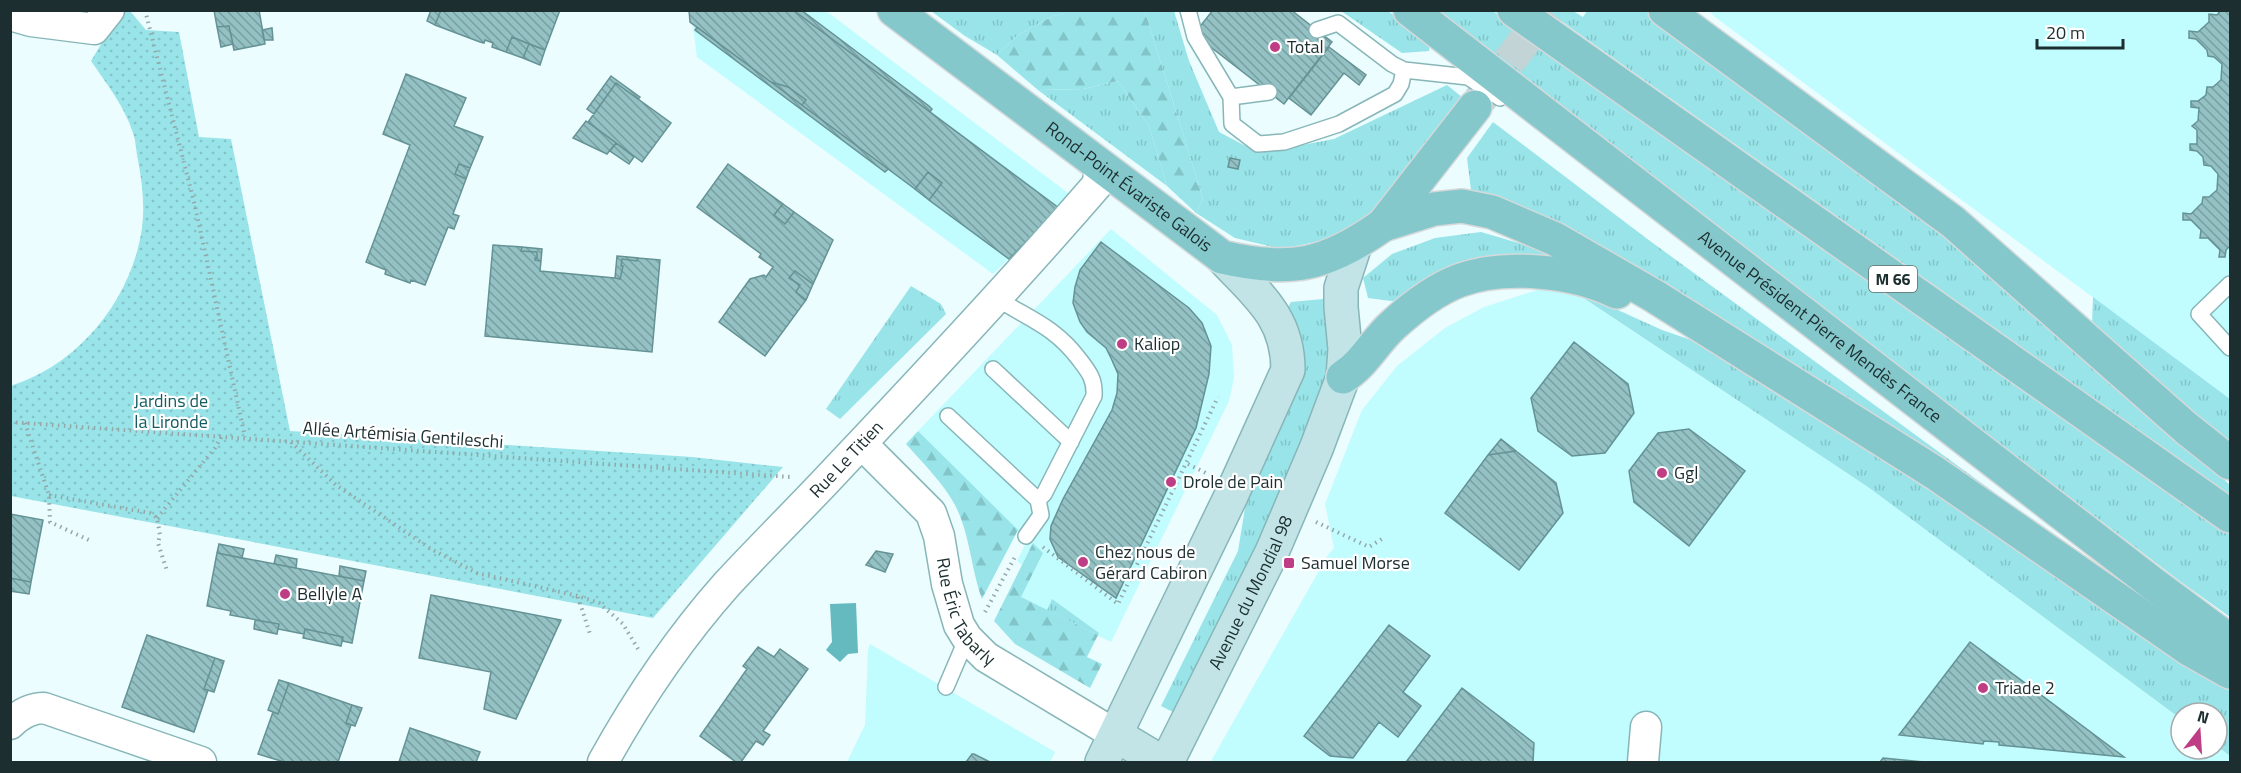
<svg xmlns="http://www.w3.org/2000/svg" width="2241" height="773" font-family="'Titillium Web',sans-serif">
<defs>
<pattern id="grass-tufts" width="24" height="20" patternUnits="userSpaceOnUse" patternTransform="scale(1.5)"><rect width="24" height="20" fill="#98e4e9"/><path d="M3 7l-1-3M5 7V3M7 7l1-3M15 17l-1-3M17 17v-4M19 17l1-3" fill="none" stroke="#82c4c8"/></pattern>
<pattern id="forest-firs" width="22" height="20" patternUnits="userSpaceOnUse" patternTransform="scale(1.5)"><rect width="22" height="20" fill="#98e4e9"/><path d="M5 1l3.5 6h-7zM16 11l3.5 6h-7z" fill="#82c4c8"/></pattern>
<pattern id="park-dots" width="8" height="8" patternUnits="userSpaceOnUse" patternTransform="scale(1.5)"><rect width="8" height="8" fill="#98e4e9"/><path d="M2 2h.1M6 6h.1" fill="none" stroke="#82c4c8" stroke-width="1.8" stroke-linecap="round"/></pattern>
<pattern id="building-back-hatch" width="6" height="6" patternUnits="userSpaceOnUse" patternTransform="scale(1.5)"><rect width="6" height="6" fill="#94c2c4"/><path d="M-1 5l2 2M0 0l6 6M5-1l2 2" fill="none" stroke="#789ea0"/></pattern>
</defs>
<rect width="100%" height="100%" fill="#ebfdfe"/>
<path fill="#c1fcff" d="M691,11H826L1072,196L993,274L697,57Z
M1709,11H2230V399L1715,17Z
M1111,229L1217,315L1232,345L1234,378L1229,401L1111,642L1018,597L1030,572L1017,561L1027,541L918,431Z
M1567,287L1868,487L2181,719V749H2217V746L2230,756V762L1211,761L1328,555L1334,548L1325,504L1362,410L1397,366L1445,328L1484,307L1537,290Z
M870,644L1055,752L1050,762H847L865,725L868,650Z"/>
<path fill="url(#grass-tufts)" d="M931,11H1087L1053,16L1018,35L997,55L965,36Z
M1145,11H1174L1189,61L1219,132L1259,153L1334,139L1447,85L1462,97L1412,165L1370,214L1331,239L1281,249L1235,238L1196,213L1203,199Z
M1341,11H1388L1430,43L1429,51L1402,53Z
M1439,11H1493L1566,66L2230,531V617L2181,582L1979,428Z
M1547,11H1573L1583,17L1587,11H1656L1948,235L2084,352L2230,485V498L2013,341Z
M1118,81L1149,126L1167,186L1038,90L1083,89Z
M1493,122L1646,238L2147,604L1472,198L1467,158Z
M1481,232L1563,256L1399,302L1368,298L1363,278L1392,254L1435,238Z
M911,286L941,304L946,314L840,419L826,409Z
M1567,287L1662,330L1723,351L2128,622L2179,660L2230,691V756L2217,746V713H2181V719L1868,487Z
M2093,297L2230,399V449L2092,325Z
M1323,299L1326,300L1332,362L1283,494L1177,714L1161,706L1238,551L1246,502L1277,437L1301,377L1305,363L1303,343L1299,328L1288,307L1291,302Z
M1052,599L1099,633L1098,635L1047,610Z"/>
<path fill="url(#forest-firs)" d="M1087,10L1145,11L1203,199L1196,213L1167,186L1149,126L1118,81L1083,89L1038,90L997,55L1018,35L1053,16Z
M918,431L1018,530L982,599C971,569 970,534 955,505C943,483 923,463 906,444Z
M1033,543L1043,553L1021,597L1098,635L1087,657L1102,664L1090,688L1015,644L994,621Z"/>
<path fill="url(#park-dots)" d="M121,11H130L146,30L179,32L199,137L231,139L290,431L692,457L783,467L653,618L11,496L10,386C79,365 132,299 142,228C145,205 142,182 138,160C136,151 136,141 133,133C125,107 106,83 91,61Z"/>
<path fill="#65babf" d="M856,603L858,653L848,654L840,662L826,650L832,642L830,604Z"/>
<path fill="url(#building-back-hatch)" stroke="#659294" stroke-width="1.5" d="M214,10H259L265,44L234,50L229,26L217,27Z
M431,10H441L435,25L427,21Z
M441,10H560L545,50L512,37L506,52L492,47L493,43L485,40L484,43L480,42L435,25Z
M689,10H793L1059,208L1009,259L929,200L942,183L928,172L915,189L802,105L806,100L788,87L771,82L690,22Z
M793,10H801L929,106L932,109L930,112Z
M1213,10H1291L1332,42L1284,104L1194,34Z
M2221,10H2230V246L2226,250L2225,257H2219L2220,250L2208,238H2200L2201,230L2191,220H2183V213L2191,214L2202,203L2203,197H2209L2217,190L2218,174L2211,166L2204,165L2203,157L2197,151L2190,150V144H2197V130L2192,126L2198,121L2199,108L2191,107V101H2198L2206,95L2207,87H2213L2221,80L2222,64L2214,57L2208,56L2207,50L2196,39L2189,38V31L2198,32L2209,22V14L2217,15Z
M229,26L233,44L221,47L217,27Z
M697,27L888,169L885,172L695,30Z
M272,28L273,40H264L262,30Z
M512,37L529,44L523,58L506,52Z
M529,44L545,50L540,65L523,58Z
M1329,47L1366,75L1359,85L1344,73L1311,115L1289,98Z
M406,74L466,98L454,126L483,137L470,168L459,164L455,174L466,179L453,214L459,216L454,229L448,227L425,285L411,280L410,283L385,274L386,270L366,262L410,145L383,134Z
M611,76L640,97L638,99L616,83L594,114L587,109Z
M771,82L788,87L806,100L802,105Z
M616,83L671,123L642,162L588,122Z
M586,121L616,143L607,154L573,138Z
M616,143L634,157L629,164L610,151Z
M1230,158L1240,160L1238,169L1228,167Z
M459,164L470,168L466,179L455,174Z
M728,164L783,204L774,215L785,224L794,212L833,240L813,284L795,271L789,278L800,285L796,292L806,300L765,356L719,322L750,279L764,275L766,277L773,267L759,257L761,254L697,207Z
M928,172L942,183L929,200L915,189Z
M783,204L794,212L785,224L774,215Z
M1101,242L1189,308L1202,323L1211,346L1209,374L1196,428L1116,598L1058,557L1050,539L1051,526L1063,499L1112,410L1117,393L1118,374L1111,358L1106,348L1087,332L1080,322L1073,303L1075,287L1080,270Z
M493,245L522,247L521,251L537,252V258H535V260L541,261L540,271L615,278L620,279L623,266H621L622,259L637,261L638,258L660,260L652,352L485,336Z
M522,247L542,249L541,261L535,260V258H537V252L521,251Z
M617,256L638,258L637,261L622,259L621,266H623L620,279L615,278Z
M795,271L813,284L806,300L796,292L800,285L789,278Z
M1574,342L1628,384L1634,413L1605,453L1572,456L1538,431L1531,398Z
M1689,429L1745,471L1689,546L1634,502L1629,471L1658,433Z
M1501,439L1516,451L1488,455Z
M1516,451L1556,483L1563,513L1519,570L1445,513L1488,455Z
M10,514L43,520L31,582L10,578Z
M219,544L244,549L242,558L217,553Z
M876,551L893,554L885,572L866,565Z
M217,553L364,581L352,643L342,641L343,637L305,629L304,634L278,629L279,624L230,615L231,611L207,606Z
M276,555L297,559L296,568L274,564Z
M340,566L366,571L364,581L339,576Z
M10,578L31,582L29,594L10,591Z
M431,595L561,620L516,719L484,709L491,672L419,658Z
M255,620L279,624L277,634L254,629Z
M1389,625L1430,656L1403,692L1421,706L1398,737L1379,722L1353,758L1330,756L1304,736Z
M305,629L343,637L341,646L303,638Z
M147,635L215,658L204,689L208,690L194,732L122,707Z
M1970,642L2124,757L1999,745V742L1984,741L1983,744L1899,735Z
M758,647L774,657L780,649L808,669L763,731L770,735L763,745L756,741L741,762H736L700,736L747,669L743,666Z
M215,658L224,661L214,692L204,689Z
M279,680L289,683L278,714L268,710Z
M289,683L352,705L346,723L351,725L338,762H284L258,754L273,712L278,714Z
M1462,688L1534,743L1533,762H1406Z
M352,705L362,708L355,726L346,723Z
M410,728L480,752L476,762H399Z
M972,754H974L990,762H966Z
M1883,758L1924,762H1880Z"/>
<g fill="none" stroke-linecap="round" stroke-linejoin="round">
<path stroke="#c2d4d5" stroke-width="33" stroke-dasharray="33 16" stroke-linecap="butt" d="M1479,101L1548,10"/>
<defs>
<path id="lane" d="M1188,10L1195,37L1231,97L1232,124L1258,144L1284,142L1339,124L1395,94L1401,84L1404,70
M1317,30L1338,23L1392,64L1404,70L1468,77L1500,98
M1231,97L1269,92
M2230,284L2199,314L2230,348
M993,369L1071,442
M948,416L1038,500L1044,494L1094,396C1095,379 1089,372 1079,359C1054,326 1029,319 996,298
M1026,536L1041,515L1038,500
M946,687L967,638"/>
<g id="street">
<path d="M10,15L31,21L94,29L109,10"/>
<path id="s1" d="M862,444L931,513L939,536L947,584L959,625L967,638L986,657L1116,735"/>
<path d="M10,724C19,715 31,708 44,708L201,762"/>
<path id="s2" d="M603,762C638,699 679,638 727,584C764,544 803,506 840,466C927,374 1014,281 1097,185L1101,167"/>
<path d="M1643,762L1646,727"/>
</g>
<g id="secondary">
<path d="M1116,735L1161,762"/>
<path d="M1102,762L1231,496L1288,370C1288,316 1256,294 1222,257"/>
<path id="s3" d="M1167,762L1272,552L1316,449L1343,377L1345,349L1341,307V288L1355,245"/>
</g>
<g id="primary">
<path id="s4" d="M894,10L1222,257C1290,273 1326,266 1383,225L1475,107"/>
<path id="s5" d="M1410,10L2152,583L2230,641"/>
<path d="M1514,10L2230,516"/>
<path d="M1665,10L1953,222L2186,428L2230,463"/>
<path d="M1383,225L1434,209L1462,206L1492,212L1555,239L1654,296L1935,473L2189,649L2230,672"/>
<path d="M1343,377C1364,364 1375,341 1393,325C1440,282 1475,267 1538,272C1566,274 1592,280 1617,292"/>
</g>
</defs>
<use href="#lane" stroke="#88b6b8" stroke-width="18"/>
<use href="#street" stroke="#88b6b8" stroke-width="33"/>
<use href="#secondary" stroke="#88b6b8" stroke-width="36"/>
<use href="#primary" stroke="#d6d9da" stroke-width="36"/>
<path stroke="#95a7a8" stroke-width="4" stroke-dasharray="1.5 4.5" stroke-linecap="butt" d="M145,10L195,206L245,437
M10,422L790,477
M25,423L49,495L50,522L91,541
M291,442L336,485L431,549L477,573L578,596L599,603L623,624L638,649
M1188,464L1208,474
M49,495L150,513L157,518L160,535L158,543L167,571
M157,518L215,448L222,436
M1316,522L1369,547L1385,537
M1043,547L1118,604L1218,397
M578,597L590,634
M985,612L1016,555"/>
<use href="#lane" stroke="#fff" stroke-width="15"/>
<use href="#street" stroke="#fff" stroke-width="30"/>
<use href="#secondary" stroke="#c2e4e6" stroke-width="33"/>
<use href="#primary" stroke="#85c8cc" stroke-width="33"/>
</g>
<g fill="#bf3d85" stroke="#fff" stroke-width="2">
<circle cx="1275" cy="47" r="6"/>
<circle cx="1122" cy="344" r="6"/>
<circle cx="1662" cy="473" r="6"/>
<circle cx="1171" cy="482" r="6"/>
<circle cx="1083" cy="562" r="6"/>
<rect x="1283" y="557" width="12" height="12" rx="3"/>
<circle cx="285" cy="594" r="6"/>
<circle cx="1983" cy="688" r="6"/>
</g>
<g text-anchor="middle" stroke-width="4.5" stroke-linejoin="round" paint-order="stroke">
<rect fill="#fff" stroke="#606d6d" stroke-width="1.5" x="1869" y="266" width="48" height="26" rx="4.5"/>
<g font-size="16" font-weight="bold" fill="#1c2e2f">
<text x="1893" y="285">M 66</text>
</g>
<g font-size="18" fill="#1c2e2f" stroke="#fff" text-anchor="start">
<text x="1287" y="53">Total</text>
<text x="1134" y="350">Kaliop</text>
<text x="1674" y="479">Ggl</text>
<text x="1183" y="488">Drole de Pain</text>
<text x="1095" y="558">Chez nous de<tspan x="1095" dy="21">Gérard Cabiron</tspan></text>
<text x="1301" y="569">Samuel Morse</text>
<text x="297" y="600">Bellyle A</text>
<text x="1995" y="694">Triade 2</text>
</g>
<g font-size="18" fill="#1c2e2f" stroke="#fff">
<text dy="6" stroke="none"><textPath href="#s4" startOffset="294">Rond-Point Évariste Galois</textPath></text>
<text dy="6" stroke="none"><textPath href="#s5" startOffset="518">Avenue Président Pierre Mendès France</textPath></text>
<text transform="translate(403 435) rotate(4)" y="6">Allée Artémisia Gentileschi</text>
<text dy="6" stroke="none"><textPath href="#s2" startOffset="390">Rue Le Titien</textPath></text>
<text dy="6" stroke="none"><textPath href="#s3" startOffset="189">Avenue du Mondial 98</textPath></text>
<text dy="6" stroke="none"><textPath href="#s1" startOffset="204">Rue Éric Tabarly</textPath></text>
</g>
<g font-size="18" fill="#125c5f" stroke="#fff">
<text x="171" y="407">Jardins de<tspan x="171" dy="21">la Lironde</tspan></text>
</g>
</g>
<rect width="2241" height="773" fill="none" stroke="#1c2e2f" stroke-width="24"/>
<g transform="translate(2199 731) rotate(17)"><circle r="28" fill="#ffffff" stroke="#a4abac" stroke-width="1.5"/>
<path d="M0-4.5L10 22L0 15L-10 22Z" fill="#bf3d85"/>
<text y="-9" font-size="16" font-weight="bold" text-anchor="middle" fill="#1c2e2f">N</text>
</g>
<path d="M2037 39v9h86v-9" fill="none" stroke="#1c2e2f" stroke-width="3"/>
<text x="2046" y="39" font-size="18" fill="#1c2e2f" stroke="#ffffff" stroke-width="4.5" paint-order="stroke">20 m</text>
</svg>
